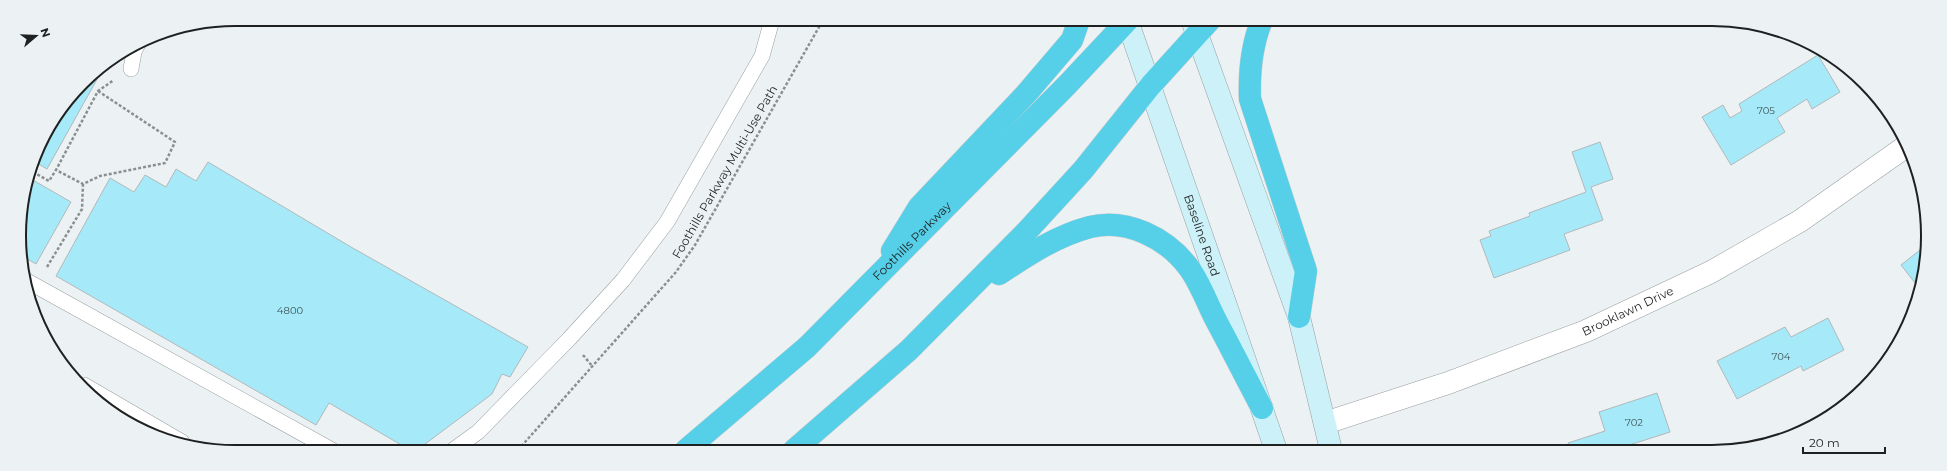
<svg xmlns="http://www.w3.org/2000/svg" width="1947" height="471" font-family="Montserrat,sans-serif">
<rect width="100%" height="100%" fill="#ecf2f4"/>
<path fill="#a6eaf9" stroke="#b2b8ba" d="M1818,55L1840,92L1812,109L1807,99L1777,118L1785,132L1731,165L1702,117L1723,105L1730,118L1742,111L1739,104Z
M105,65L47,169L35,162L41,140L93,73Z
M1600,142L1613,179L1591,187L1603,220L1564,234L1570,250L1494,278L1480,240L1491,236L1489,231L1530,216L1529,213L1586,192L1572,152Z
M208,162L351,247L528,347L510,377L502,374L492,394L417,450H410L329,403L316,425L56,276L110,178L134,192L145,175L166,187L176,169L196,181Z
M31,179L71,202L36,264L24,257L19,221Z
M1925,246L1926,264L1919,288L1901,265Z
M1828,318L1844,350L1803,371L1801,366L1737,399L1717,361L1785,327L1791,337Z
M1657,393L1670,432L1620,448V450H1571L1568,443L1605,431L1599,412Z"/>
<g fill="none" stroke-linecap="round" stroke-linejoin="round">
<defs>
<path id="lane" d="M131,69L134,52L138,44
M27,281L332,450
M84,385L182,442
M453,450L478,432L569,339L623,280L667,222L762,56L772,20"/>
<g id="street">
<path id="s1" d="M1325,423L1448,383L1586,331L1711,272L1800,221L1905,147"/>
</g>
<g id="secondary">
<path id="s2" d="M1127,20L1276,450"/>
<path d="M1192,20L1299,317L1331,450"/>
</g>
<g id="highway">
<path d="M1262,20C1251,46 1249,72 1250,99L1306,271L1299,317"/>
<path d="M892,251L919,207L1026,94L1072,40L1079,20"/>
<path d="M999,274C1028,255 1056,236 1090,227C1127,218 1167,238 1189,268C1201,284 1208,306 1218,324C1233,352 1247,380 1262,408"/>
<path id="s3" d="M686,450L807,347L1067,85L1128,20"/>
<path d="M794,450L909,350L1027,231L1083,170L1151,85L1210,20"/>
</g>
</defs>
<use href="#lane" stroke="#9aa0a1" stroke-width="16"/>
<use href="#street" stroke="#9aa0a1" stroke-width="23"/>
<use href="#secondary" stroke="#9aa0a1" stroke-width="23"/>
<use href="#highway" stroke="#cecece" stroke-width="23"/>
<path stroke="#8b8f90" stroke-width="2.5" stroke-dasharray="3 2" stroke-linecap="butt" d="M98,91L175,142L165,163L100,176L83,184L56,170L98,91L114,80
M33,172L49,181L56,170
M47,267L82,209L83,184
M583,355L593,367
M518,450L676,272L695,245L823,20"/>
<use href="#lane" stroke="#fff" stroke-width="15"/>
<use href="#street" stroke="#fff" stroke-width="22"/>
<use href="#secondary" stroke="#ccf1f8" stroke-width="22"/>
<use href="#highway" stroke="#55d0e8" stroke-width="22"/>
</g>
<g text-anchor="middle" stroke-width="3.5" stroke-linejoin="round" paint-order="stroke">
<g font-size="10" fill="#415357">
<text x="1766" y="114">705</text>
<text x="290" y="314">4800</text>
<text x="1781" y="360">704</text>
<text x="1634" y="426">702</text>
</g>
<g font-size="12" fill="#1f2121" stroke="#ecf2f4">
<text transform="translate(725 172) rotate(-60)" y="4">Foothills Parkway Multi-Use Path</text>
<text dy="4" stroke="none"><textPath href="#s2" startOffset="228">Baseline Road</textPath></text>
<text dy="4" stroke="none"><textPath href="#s3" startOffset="308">Foothills Parkway</textPath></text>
<text dy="4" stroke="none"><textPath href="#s1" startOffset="323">Brooklawn Drive</textPath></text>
</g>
</g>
<path d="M0 0H1947V471H0ZM235 26H1712A209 209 0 0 1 1921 235V236A209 209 0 0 1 1712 445H235A209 209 0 0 1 26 236V235A209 209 0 0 1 235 26Z" fill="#ecf2f4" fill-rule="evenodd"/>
<path fill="none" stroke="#1f2121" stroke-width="2" d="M235 26H1712A209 209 0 0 1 1921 235V236A209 209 0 0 1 1712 445H235A209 209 0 0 1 26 236V235A209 209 0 0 1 235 26Z"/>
<g transform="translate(36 36) rotate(71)" stroke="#ecf2f4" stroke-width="3" paint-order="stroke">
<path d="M0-3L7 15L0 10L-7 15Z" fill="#1f2121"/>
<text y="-6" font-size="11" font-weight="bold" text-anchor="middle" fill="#1f2121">N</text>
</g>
<path d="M1803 447v6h82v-6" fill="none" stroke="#1f2121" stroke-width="2"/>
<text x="1809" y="447" font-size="12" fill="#1f2121" stroke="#ecf2f4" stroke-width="3" paint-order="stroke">20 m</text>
</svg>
